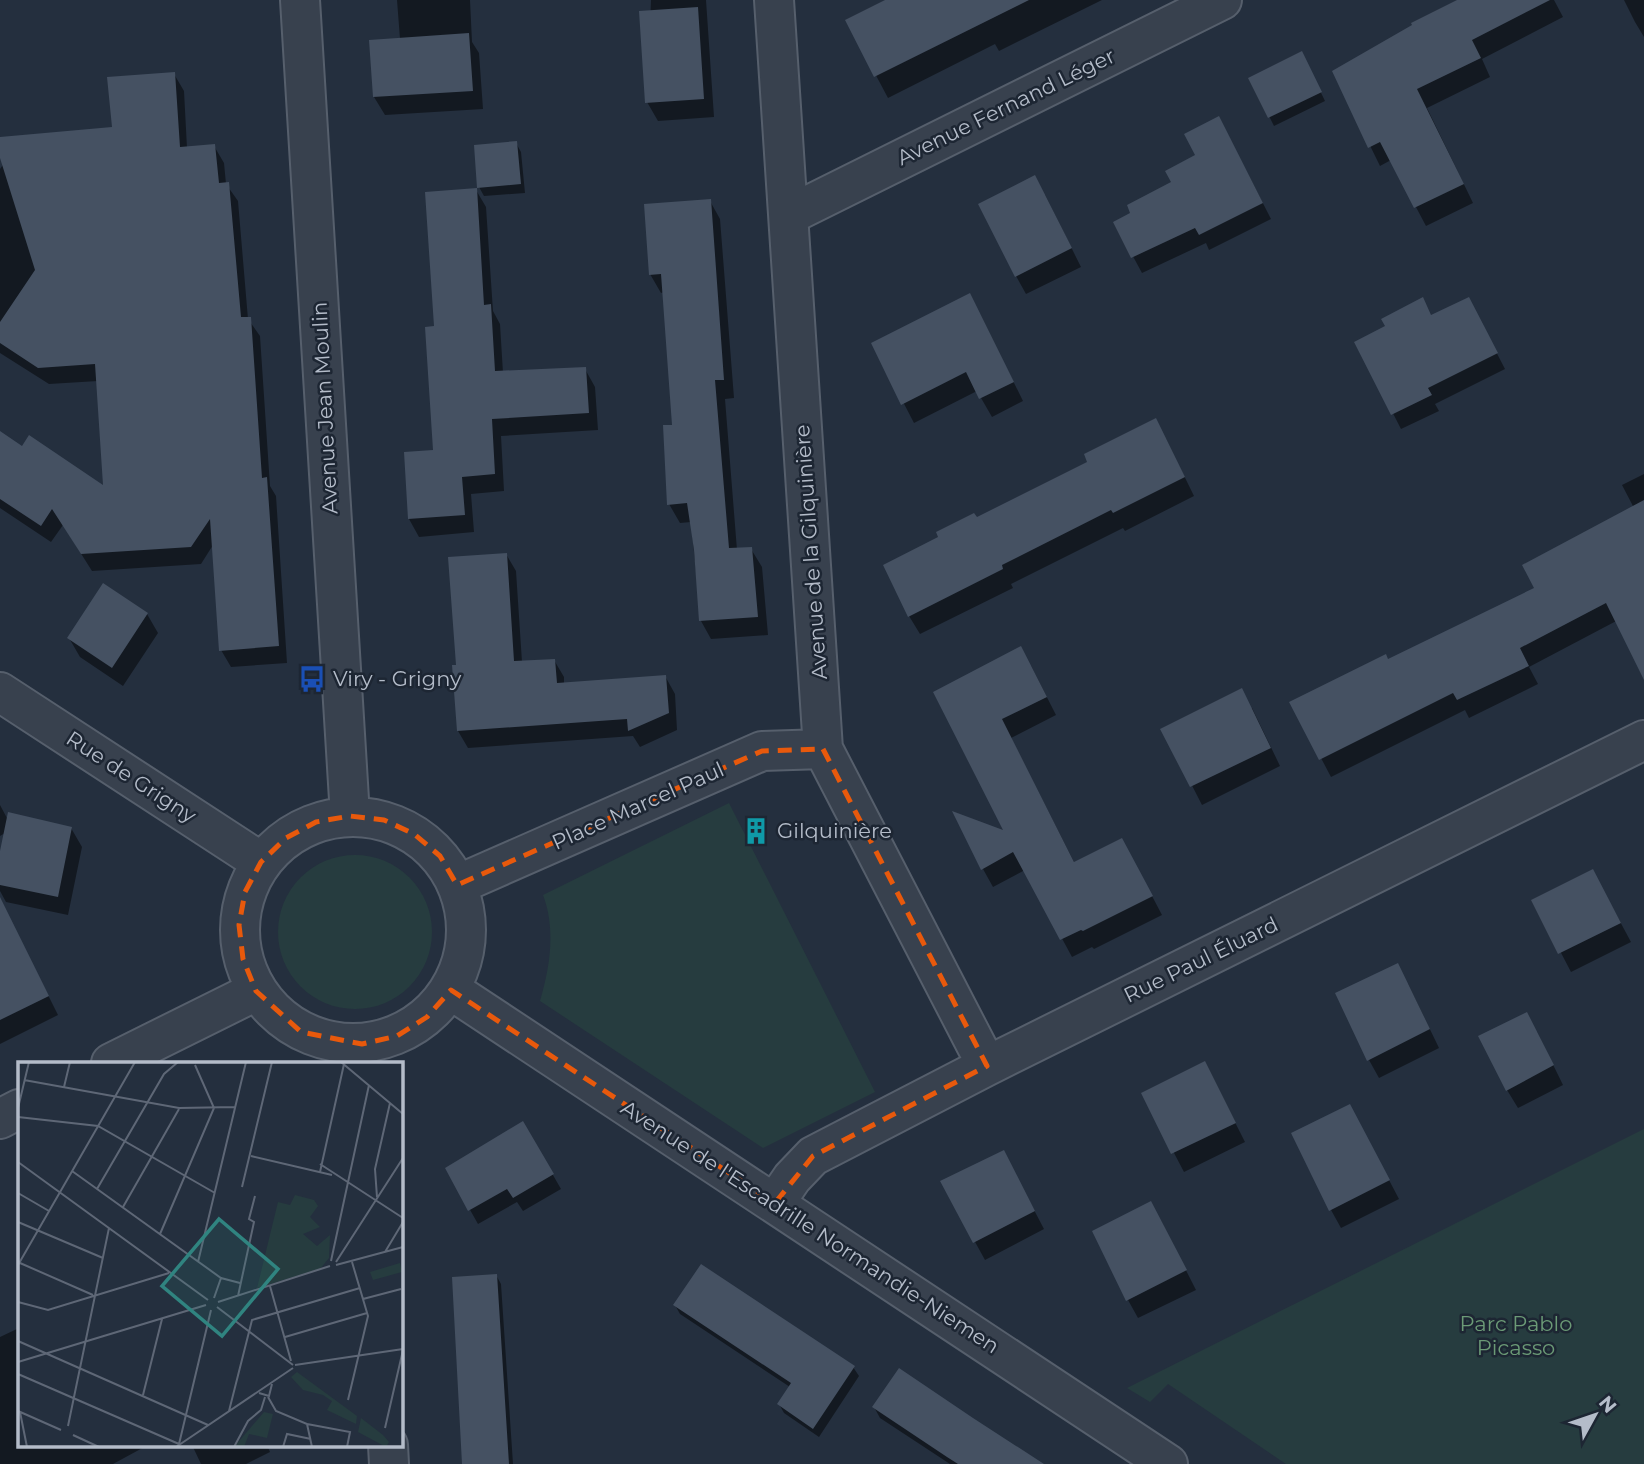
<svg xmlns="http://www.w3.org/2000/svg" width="1644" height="1464" font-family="Montserrat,sans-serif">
<rect width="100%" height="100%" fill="#242f3e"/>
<path fill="#263c3f" d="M729,803L875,1092L763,1148L540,1001C550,967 556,929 543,895Z
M278 932a77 77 0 1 1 154 0a77 77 0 1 1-154 0Z
M1644,1129V1464H1286L1168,1384L1150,1402L1127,1388Z"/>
<path fill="#0007" d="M397,0H470L472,42L479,53L483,109L385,115L374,97L400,39Z
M651,0H706L714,117L658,121L647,102Z
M889,0H1102L999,51L995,44L888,98L847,21Z
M1461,0H1554L1563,17L1482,59L1490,77L1427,108L1473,203L1426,226L1391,160L1380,166L1334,72Z
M1624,0H1644V37L1635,22Z
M1306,62L1325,101L1274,126L1250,78Z
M174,74L184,91L187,148L214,146L224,163L226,184L238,201L248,319L260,336L270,486L276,496L287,663L231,667L221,650L213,545L201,564L92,571L63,525L51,542L0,508V433L22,448L105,489L98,381L49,384L0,353V169L22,137L114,128Z
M1228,135L1271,219L1209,250L1206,243L1142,273L1115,223L1132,214L1173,183L1198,156Z
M516,143L521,152L525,193L484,196L479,187Z
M476,190L486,207L493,311L500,324L503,373L585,369L595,387L598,430L501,436L504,491L471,494L474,532L419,537L409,519L406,454L435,452L436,328Z
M1045,195L1081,267L1026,294L1016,276Z
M710,201L720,219L734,398L725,399L737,550L751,549L762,567L768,635L711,639L701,621L691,522L680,523L669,504L674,426L664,292L661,293L650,274Z
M980,314L1023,401L992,417L977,391L914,423L873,344Z
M1477,315L1505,369L1435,404L1439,411L1401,429L1357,343L1432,317Z
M1166,439L1194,496L1125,531L1123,528L1011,584L1013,588L920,634L909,616L940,537L977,519Z
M1644,474V577L1639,609L1529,667L1538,684L1469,718L1465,710L1331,777L1292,703L1388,662L1537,589L1634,508L1622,485Z
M506,554L516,571L522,662L554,660L564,677V685L665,676L675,694L677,730L640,747L633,736L468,748L458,731V666Z
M147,614L158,633L123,686L80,657L69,638Z
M1031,666L1056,715L1011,738L1075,864L1132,858L1162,915L1094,949L1092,947L1072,957L1025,870L993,887L983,869L956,815L1006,834L936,693Z
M1252,708L1280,766L1202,805L1163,729Z
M0,805L8,820L71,828L82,847L68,915L6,902L0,891V859L5,833L0,836Z
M1603,890L1631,942L1571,972L1534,901Z
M0,899L58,1015L0,1044Z
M1408,984L1439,1048L1379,1078L1369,1060Z
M1537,1032L1563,1085L1518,1108L1507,1090Z
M1205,1063L1245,1142L1184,1172L1143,1094Z
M523,1123L561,1189L523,1211L517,1202L478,1224L447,1169Z
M1360,1125L1399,1199L1341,1228L1331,1210Z
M1013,1170L1044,1229L985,1260L942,1182Z
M1161,1221L1196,1290L1138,1318L1128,1300Z
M496,1275L501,1284L513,1464H464Z
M675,1305L853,1367L859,1376L819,1437L784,1413L779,1404L790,1387L680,1314Z
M19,1328V1445H148L113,1464H0V1337Z
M874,1407L1040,1464H950L880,1418Z
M192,1445H267L270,1452L246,1464H201Z"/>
<path fill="#455162" d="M885,0H1029L874,77L845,20Z
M1457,0H1550L1472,40L1481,58L1417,89L1464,184L1414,208L1380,142L1368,148L1332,71L1412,25L1411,23Z
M698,7L704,99L645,103L639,11Z
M469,33L473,91L373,97L369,40Z
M1302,51L1322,92L1268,118L1248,78Z
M175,72L180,147L215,144L219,183L229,182L241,317H251L262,478L267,477L279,646L219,651L210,519L191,547L81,554L52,509L41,526L0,499V431L22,446L29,435L103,485L95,364L38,368L0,343V322L35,270L0,158V137L112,127L107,77Z
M1219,116L1263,203L1199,235L1195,228L1131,258L1113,222L1130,213L1127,205L1171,182L1165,171L1195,155L1184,134Z
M517,141L521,184L477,188L474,145Z
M1035,175L1072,248L1015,277L978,204Z
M477,188L484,305L491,304L495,371L586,367L589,413L492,419L495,474L462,477L465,515L408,519L404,452L433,450L425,327L434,326L425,192Z
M711,199L724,380H715L729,548L752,547L758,617L699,621L694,550L687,503L667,505L663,425H672L661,274L649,275L644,204Z
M970,293L1014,382L979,399L966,372L901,405L871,343Z
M1423,297L1431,315L1469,297L1498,353L1428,388L1432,395L1391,415L1354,342L1385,326L1381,319Z
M1156,418L1185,477L1113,513L1111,510L1002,565L1003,569L908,617L883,565L938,537L936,532L974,513L977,517L1087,462L1084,454Z
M1644,500V680L1606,603L1520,648L1529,666L1457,700L1453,693L1319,760L1289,702L1386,654L1388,659L1534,588L1522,565Z
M507,553L514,661L555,659L557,683L666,675L669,713L628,731L627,719L457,731L452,665H456L448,557Z
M103,583L148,613L112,668L67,638Z
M1021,646L1047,697L1002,719L1074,862L1122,838L1153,896L1083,931L1081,930L1060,940L1013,852L981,870L952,811L1003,830L933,692Z
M1242,688L1271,748L1190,787L1160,729Z
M8,812L72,827L58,897L0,885V851Z
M1593,869L1621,923L1558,954L1531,900Z
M0,897L49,996L0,1020Z
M1398,963L1430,1029L1367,1061L1335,993Z
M1527,1012L1554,1065L1506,1091L1478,1036Z
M1205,1061L1236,1123L1171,1154L1141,1093Z
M1350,1104L1390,1180L1329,1211L1291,1133Z
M523,1121L554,1174L513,1198L507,1189L468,1211L445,1168Z
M1004,1150L1035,1211L973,1243L940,1181Z
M1151,1201L1187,1270L1126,1301L1092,1231Z
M701,1264L855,1366L813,1429L777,1404L791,1383L673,1305Z
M497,1274L509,1464H462L452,1277Z
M899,1368L973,1418L1044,1464H958L947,1457L872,1407Z"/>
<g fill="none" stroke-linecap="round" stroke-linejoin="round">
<defs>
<path id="street" d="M300,0L350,816
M774,0L823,749L987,1066
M789,215L1222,0
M0,692L261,862
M240 930a113 113 0 1 1 226 0a113 113 0 1 1-226 0Z
M457,885L762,751L823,749
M451,990L1168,1464
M111,1063L256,991
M0,1119L19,1109
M775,1203L792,1178L813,1156L987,1066L1644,740
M388,1445L389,1464"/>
</defs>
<use href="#street" stroke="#565f6c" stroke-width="42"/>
<use href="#street" stroke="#38414e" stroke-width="38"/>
</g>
<path fill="none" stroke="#e8590c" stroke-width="5" stroke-dasharray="14 9" stroke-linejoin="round" d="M823,749L987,1066L813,1156L775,1203L451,990L427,1017L397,1036L362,1044L301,1032L256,991L243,959L239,925L245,892L261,862L286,838L316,822L350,816L384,820L414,834L440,856L457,885L762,751Z"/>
<defs>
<symbol id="bus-bare" viewBox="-9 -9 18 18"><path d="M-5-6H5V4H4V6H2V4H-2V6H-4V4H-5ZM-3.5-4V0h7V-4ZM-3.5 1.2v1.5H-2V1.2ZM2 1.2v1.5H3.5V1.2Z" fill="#1a4fb4" stroke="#1d2633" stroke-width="2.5" paint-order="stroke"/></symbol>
<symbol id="building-bare" viewBox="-9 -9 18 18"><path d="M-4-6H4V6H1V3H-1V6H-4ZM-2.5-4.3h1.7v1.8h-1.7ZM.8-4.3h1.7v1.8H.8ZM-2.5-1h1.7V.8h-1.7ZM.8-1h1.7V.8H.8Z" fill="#0f9aa8" stroke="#1d2633" stroke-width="2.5" paint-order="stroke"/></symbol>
</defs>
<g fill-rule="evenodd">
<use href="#bus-bare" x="293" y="660" width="38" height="38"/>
<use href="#building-bare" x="737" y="812" width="38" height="38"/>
</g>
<g text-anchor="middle" stroke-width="5" stroke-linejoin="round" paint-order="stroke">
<g font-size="21" fill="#b4bcc9" stroke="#1d2633">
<text transform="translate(1006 107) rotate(-26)" y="7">Avenue Fernand Léger</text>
<text transform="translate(325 408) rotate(-93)" y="7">Avenue Jean Moulin</text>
<text transform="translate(811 552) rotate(-94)" y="7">Avenue de la Gilquinière</text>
<text transform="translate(131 777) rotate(33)" y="7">Rue de Grigny</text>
<text transform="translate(638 806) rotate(-24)" y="7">Place Marcel Paul</text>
<text transform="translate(1201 960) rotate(-26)" y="7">Rue Paul Éluard</text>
<text transform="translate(810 1227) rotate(33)" y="7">Avenue de l'Escadrille Normandie-Niemen</text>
</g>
<g font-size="21" fill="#b4bcc9" stroke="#1d2633" text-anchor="start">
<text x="333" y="686">Viry - Grigny</text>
<text x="777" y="838">Gilquinière</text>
</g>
<g font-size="21" fill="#6b9a76" stroke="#1d2633">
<text x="1516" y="1331">Parc Pablo<tspan x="1516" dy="24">Picasso</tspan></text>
</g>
</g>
<g transform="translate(18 1062)">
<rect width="385" height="385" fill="#242f3e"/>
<path d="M277,133L296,138L300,144L292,155L302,165L285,172L299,184L312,173L311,196L302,207L239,226L260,140L272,143ZM382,201L384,210L355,218L352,210ZM279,310L339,354L338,362L309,348L314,339L305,333L285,328L273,315ZM246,350L255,352L249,376L231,372L226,385H216ZM343,356L365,373L371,380L368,385L340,370Z" fill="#263c3f"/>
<path fill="none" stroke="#5e6776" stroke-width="2" d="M323,0L385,52M6,18L161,46L217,45M46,25L52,0M0,46L11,0M0,55L80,64L197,131M233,94L314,113M0,100L190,238M302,102L385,156M54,109L203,216L222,221M302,110L326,2M224,125L254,0M79,127L146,12L160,0M0,131L31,149M359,135L357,107L372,41M105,145L161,47M0,160L85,196M142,172L196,46L177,3M367,190L385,160M313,199L351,23M180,200L228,0M318,200L385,96M2,201L75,233M0,203L117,0M318,203L385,185M252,224L273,299M220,234L236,160L231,157L237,134M196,236L203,216M345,237L383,227M0,240L30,248L151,211M200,240L312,204M199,245L275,303M267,275L349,251M0,279L190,363M0,300L188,243M277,303L385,287M0,312L161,382L193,248M241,331L251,334L254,322M125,333L144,257M250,335L258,349L289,362L294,385M330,338L350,254L334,200M0,349L43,368M211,349L234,258L342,226M2,350L9,385M289,362L332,370L329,385M50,364L91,166M367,366L385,288M55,373L81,385M158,385L275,306M216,385L230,359L243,348L247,335M265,385L269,372L293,377"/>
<path fill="#308480" fill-opacity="0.15" stroke="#308480" stroke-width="3.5" d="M201,157L260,207L204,274L144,224Z"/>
<rect width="385" height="385" fill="none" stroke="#b4bcc9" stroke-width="3.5"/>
</g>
<g transform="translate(1595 1415) rotate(50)" stroke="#1d2633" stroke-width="5" paint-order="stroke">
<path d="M0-5L12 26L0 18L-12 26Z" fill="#b4bcc9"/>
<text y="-10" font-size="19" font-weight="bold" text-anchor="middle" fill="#b4bcc9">N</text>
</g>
</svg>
